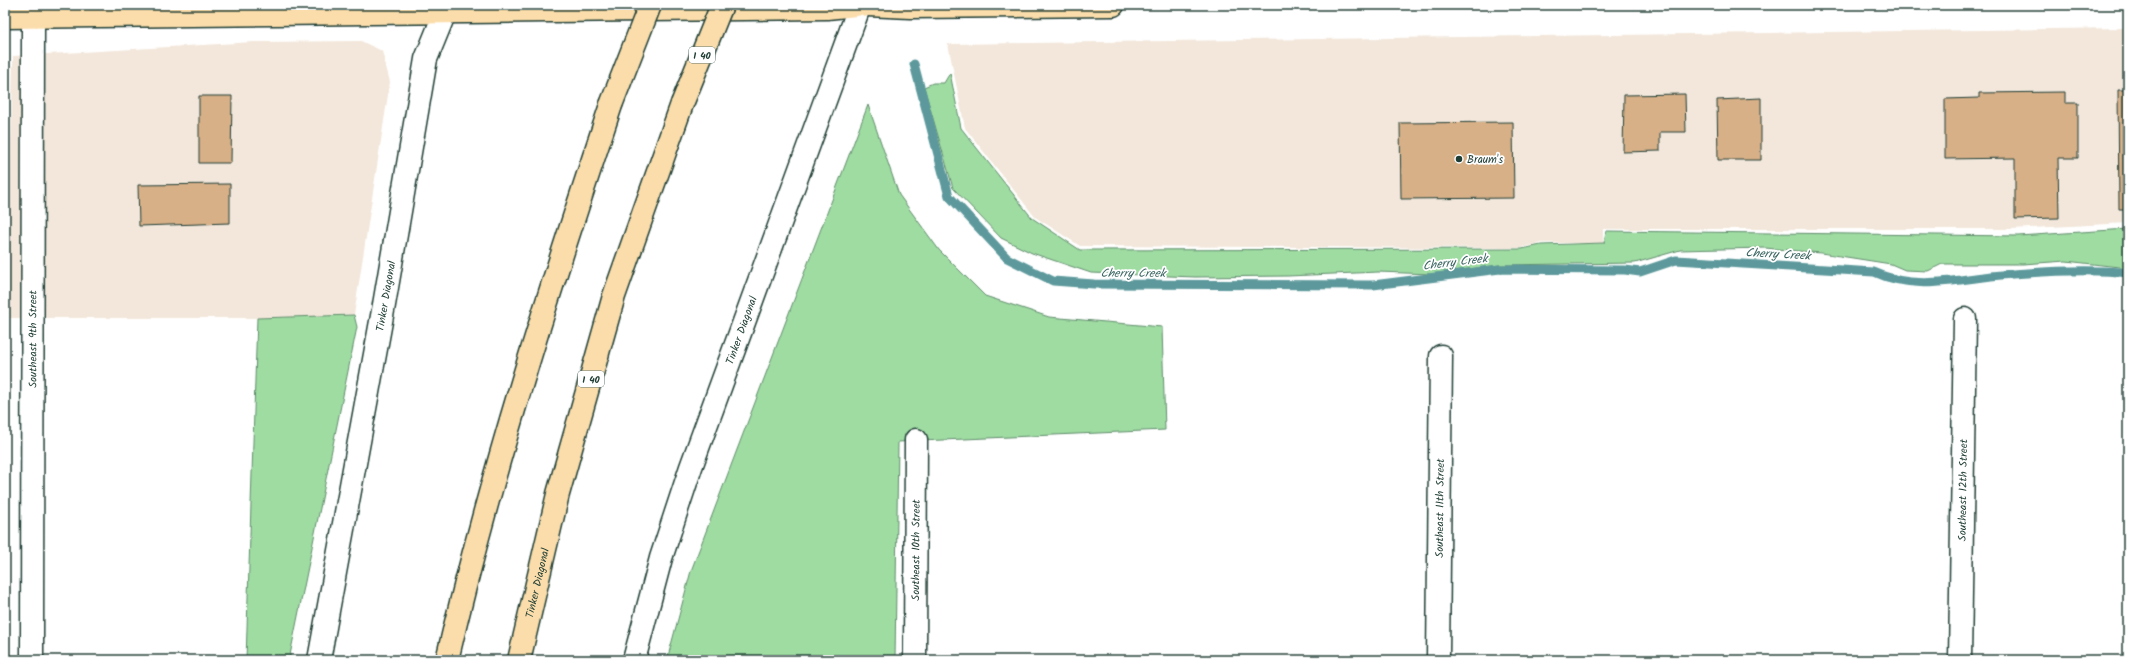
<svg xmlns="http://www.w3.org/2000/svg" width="2133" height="665" font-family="Kalam,sans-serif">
<rect width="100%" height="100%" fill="#fff"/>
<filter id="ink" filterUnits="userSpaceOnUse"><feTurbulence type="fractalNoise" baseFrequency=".025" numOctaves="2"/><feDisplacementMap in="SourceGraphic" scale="8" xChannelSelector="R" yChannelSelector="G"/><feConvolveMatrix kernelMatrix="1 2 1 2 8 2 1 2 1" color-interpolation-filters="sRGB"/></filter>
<g filter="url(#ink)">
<path fill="#f3e7db" d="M2128,28V223L2012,229H1603V243H1541L1520,248L1080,246L1035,217L965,128L948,44Z
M361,41L382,51L390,82L354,315L257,318H7L13,56L254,42Z"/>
<path fill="#9fdca2" stroke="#5f8c6b" d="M950,73L961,128L1032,218L1080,250L1522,249L1541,245L1604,243L1606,231L2018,236L2128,229V268L2066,261L2023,264H1942L1928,271L1905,270L1891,264L1821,253L1765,248L1680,250L1635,263L1499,265L1431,274L1378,272L1288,276L1195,277L1091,273L1032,253L1001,238L953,188L924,87L933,83H944Z
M868,105L899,195L939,250L985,296L1049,317L1162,327L1165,430L898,442L895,660H667L691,571Z
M354,315L357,327L289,660H246L257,318Z"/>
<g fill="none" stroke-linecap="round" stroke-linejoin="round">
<path stroke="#5d999c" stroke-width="9" d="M914,64L949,196L1007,258L1053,281L1094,284L1373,285L1500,269L1625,270L1640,272L1676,260L1874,272C1913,290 1950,281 1991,276C2034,272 2086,268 2128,273"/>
</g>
<path fill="#d7b088" stroke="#1f3d34" d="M2118,90H2128V209H2119Z
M2065,92V103H2078V158H2058L2059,218L2015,219V158L1945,159V99L1979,98V93Z
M1685,94L1686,132H1660V151L1623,152L1624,95Z
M199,96H232L231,163H199Z
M1761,98V160H1718L1717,100Z
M1513,122L1514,198L1401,199L1400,123Z
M230,184V223L139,226L138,185Z"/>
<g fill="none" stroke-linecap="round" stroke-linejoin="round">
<defs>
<g id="minor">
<path id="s1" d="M32,660L33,17"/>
<path id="s2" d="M319,660L384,305L426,59L448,5"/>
<path id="s3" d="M634,660L661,558L691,467L860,5"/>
<path id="s4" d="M915,660L916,440"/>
<path id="s5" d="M1438,660L1441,356"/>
<path id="s6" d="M1960,660L1965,319"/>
</g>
<path id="major" d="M867,5L910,7L1113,5
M5,17L827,8L856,5"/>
<g id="highway">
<path d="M447,660C491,472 550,288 611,105"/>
<path id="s7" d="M519,660L558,494L614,296L682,104"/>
</g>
</defs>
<use href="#minor" stroke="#1f3d34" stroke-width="25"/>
<use href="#major" stroke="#1f3d34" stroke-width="25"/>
<use href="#highway" stroke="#1f3d34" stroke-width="25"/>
<use href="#minor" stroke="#fff" stroke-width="22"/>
<use href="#major" stroke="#fbddab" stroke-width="22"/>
<use href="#highway" stroke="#fbddab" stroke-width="22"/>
<defs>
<path id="highway-bridge" d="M682,104L722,5
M611,105L650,5"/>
</defs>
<use href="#highway-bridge" stroke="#1f3d34" stroke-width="25" stroke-linecap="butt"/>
<use href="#highway-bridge" stroke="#fbddab" stroke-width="22"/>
</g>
</g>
<circle fill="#1f3d34" stroke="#fff" stroke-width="1.5" cx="1459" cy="159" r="4"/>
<g text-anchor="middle" stroke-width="3.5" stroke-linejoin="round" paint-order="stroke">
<g fill="#fff" stroke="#627771" stroke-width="1">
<rect x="689" y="47" width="26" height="16" rx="3"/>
<rect x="578" y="371" width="26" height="16" rx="3"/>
</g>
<g font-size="10" font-weight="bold" fill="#1f3d34">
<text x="702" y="59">I 40</text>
<text x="591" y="383">I 40</text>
</g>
<g font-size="11" fill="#1f3d34" stroke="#fff" text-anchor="start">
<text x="1467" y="163">Braum's</text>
</g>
<g font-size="11" fill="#1f3d34" stroke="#fff">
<text dy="4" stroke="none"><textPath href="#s2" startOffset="370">Tinker Diagonal</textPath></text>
<text dy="4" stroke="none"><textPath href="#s3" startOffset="347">Tinker Diagonal</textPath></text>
<text dy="4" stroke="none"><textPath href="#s1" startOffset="321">Southeast 9th Street</textPath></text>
<text dy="4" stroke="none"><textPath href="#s6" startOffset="170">Southeast 12th Street</textPath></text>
<text dy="4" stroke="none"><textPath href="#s5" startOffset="152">Southeast 11th Street</textPath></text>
<text dy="4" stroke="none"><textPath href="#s4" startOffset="110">Southeast 10th Street</textPath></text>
<text dy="4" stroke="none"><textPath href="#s7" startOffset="79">Tinker Diagonal</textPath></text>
</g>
<g font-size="12" font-style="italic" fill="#396460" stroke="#fff">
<text transform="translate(1778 254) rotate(3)" y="4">Cherry Creek</text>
<text transform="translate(1455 262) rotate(-7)" y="4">Cherry Creek</text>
<text x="1133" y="277">Cherry Creek</text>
</g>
</g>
<rect width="2133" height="665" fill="none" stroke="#fff" stroke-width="20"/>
<rect x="10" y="10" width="2113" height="645" fill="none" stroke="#1f3d34" stroke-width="1.5" filter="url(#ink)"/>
</svg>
